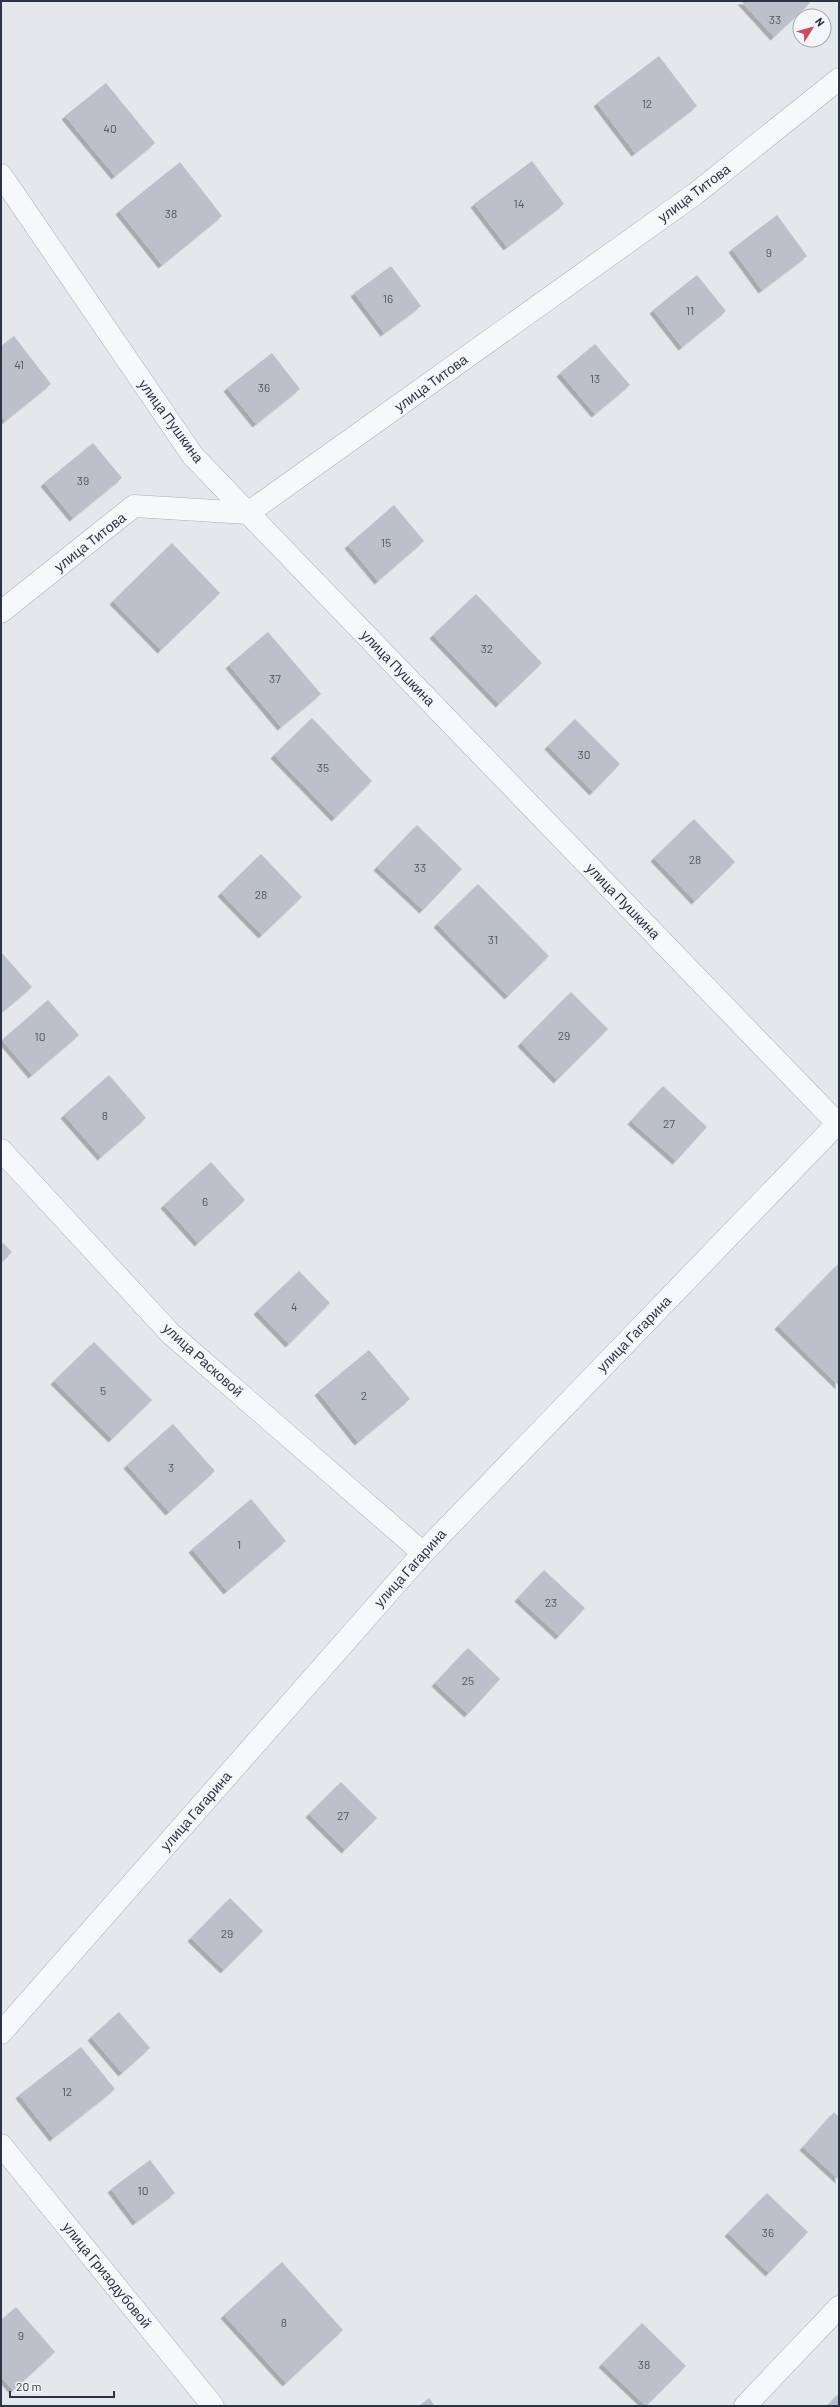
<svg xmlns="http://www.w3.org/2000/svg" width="840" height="2407" font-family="Barlow,sans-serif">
<defs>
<filter id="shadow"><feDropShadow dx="-3.5" dy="3.5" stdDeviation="0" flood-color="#0004"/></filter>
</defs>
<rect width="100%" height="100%" fill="#e4e7ec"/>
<path fill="#bbc0ca" filter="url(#shadow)" d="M741,1H808L810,3L774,37Z
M659,56L697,106L635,153L597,103Z
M106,83L155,143L115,176L65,116Z
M532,161L564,204L507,247L474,204Z
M180,162L222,216L162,265L119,211Z
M777,215L807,256L762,290L732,249Z
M391,266L421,306L384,333L354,293Z
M697,275L726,311L682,347L653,310Z
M14,336L51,384L5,421L1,416V346Z
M595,344L630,385L595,414L560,373Z
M272,353L300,389L256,424L227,388Z
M93,443L122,478L73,518L44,483Z
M394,505L424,541L378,581L348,545Z
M172,543L220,593L161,650L113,601Z
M476,594L542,663L499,704L433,635Z
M268,632L321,694L281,727L229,665Z
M312,718L372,781L335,818L274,755Z
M575,719L620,764L593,792L548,746Z
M694,819L735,862L695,901L654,858Z
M417,825L462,869L423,910L377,867Z
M261,854L302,897L262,935L221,893Z
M478,884L549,956L508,996L437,924Z
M1,952L32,987L1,1013Z
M571,992L608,1029L557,1080L521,1043Z
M48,1000L79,1035L32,1075L2,1040Z
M109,1075L146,1118L101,1157L64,1115Z
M663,1086L707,1127L676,1161L631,1121Z
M211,1162L245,1200L198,1243L164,1205Z
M1,1241L12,1252L1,1263Z
M839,1263V1386L778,1326Z
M299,1271L330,1303L289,1344L257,1311Z
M94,1342L152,1400L112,1439L54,1381Z
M369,1350L410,1399L358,1442L318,1392Z
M173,1424L215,1471L169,1512L127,1465Z
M251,1499L286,1541L227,1591L192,1549Z
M544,1570L585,1608L559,1636L518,1598Z
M468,1648L500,1679L468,1714L435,1683Z
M341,1782L377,1818L345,1850L309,1814Z
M230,1898L263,1931L224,1970L191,1938Z
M119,2012L150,2048L122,2073L91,2037Z
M81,2047L115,2089L53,2138L19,2095Z
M834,2112L839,2117V2180L803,2147Z
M150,2160L175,2193L136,2222L111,2189Z
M767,2193L808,2232L769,2273L728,2233Z
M282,2262L343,2330L286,2383L224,2315Z
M16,2307L55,2352L13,2390L1,2377V2320Z
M642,2323L686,2366L646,2406L602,2364Z
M839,2393V2406H827Z
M429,2398L435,2406H419Z"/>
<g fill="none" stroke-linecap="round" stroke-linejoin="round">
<defs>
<path id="minor" d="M1,175L193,456L839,1125
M1,612L134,506L248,513L695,194L839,79
M1,1150L171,1334L423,1553
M1,2033L423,1553L839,1122
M1,2145L213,2406
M745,2406L839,2307"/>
</defs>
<use href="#minor" stroke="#a9aeb7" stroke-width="23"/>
<use href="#minor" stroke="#f7f8fa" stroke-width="22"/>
</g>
<g text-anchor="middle" stroke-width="3" stroke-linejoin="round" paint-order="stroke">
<g font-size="12" fill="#4f5766">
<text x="775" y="24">33</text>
<text x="647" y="108">12</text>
<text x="110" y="133">40</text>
<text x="519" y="208">14</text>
<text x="171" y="218">38</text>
<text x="769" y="257">9</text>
<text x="388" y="303">16</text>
<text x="690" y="315">11</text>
<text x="19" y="369">41</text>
<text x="595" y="383">13</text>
<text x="264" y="392">36</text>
<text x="83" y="485">39</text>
<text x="386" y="547">15</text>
<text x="487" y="653">32</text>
<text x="275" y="683">37</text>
<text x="584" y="759">30</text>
<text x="323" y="772">35</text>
<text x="695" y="864">28</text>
<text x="420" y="872">33</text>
<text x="261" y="899">28</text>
<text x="493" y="944">31</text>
<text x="564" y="1040">29</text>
<text x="40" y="1041">10</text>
<text x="105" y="1120">8</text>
<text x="669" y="1128">27</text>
<text x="205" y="1206">6</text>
<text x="294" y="1311">4</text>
<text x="103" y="1395">5</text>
<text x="364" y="1400">2</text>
<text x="171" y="1472">3</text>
<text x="239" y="1549">1</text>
<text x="551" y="1607">23</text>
<text x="468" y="1685">25</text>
<text x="343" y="1820">27</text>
<text x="227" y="1938">29</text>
<text x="67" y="2096">12</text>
<text x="143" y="2195">10</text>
<text x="768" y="2237">36</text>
<text x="284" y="2327">8</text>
<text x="21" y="2340">9</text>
<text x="644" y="2369">38</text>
</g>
<g font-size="14" fill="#2b3445" stroke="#f4f6f9">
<text transform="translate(694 193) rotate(-37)" y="5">улица Титова</text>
<text transform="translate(431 383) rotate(-36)" y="5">улица Титова</text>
<text transform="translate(171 421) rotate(54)" y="5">улица Пушкина</text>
<text transform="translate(90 542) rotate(-38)" y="5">улица Титова</text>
<text transform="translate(398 668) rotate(46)" y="5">улица Пушкина</text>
<text transform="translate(623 901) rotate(46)" y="5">улица Пушкина</text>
<text transform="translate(634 1334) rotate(-46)" y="5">улица Гагарина</text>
<text transform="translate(203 1360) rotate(42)" y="5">улица Расковой</text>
<text transform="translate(410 1568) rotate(-48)" y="5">улица Гагарина</text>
<text transform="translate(196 1811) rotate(-49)" y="5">улица Гагарина</text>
<text transform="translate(107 2275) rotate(51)" y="5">улица Гризодубовой</text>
</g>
</g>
<rect width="840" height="2407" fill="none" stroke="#2b3445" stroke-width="4"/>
<g transform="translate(812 28) rotate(53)"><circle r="19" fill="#f4f6f9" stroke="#a4a8b1"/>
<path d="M0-3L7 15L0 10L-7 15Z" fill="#d1495b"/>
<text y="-6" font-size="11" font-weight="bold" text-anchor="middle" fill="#2b3445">N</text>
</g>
<path d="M10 2391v6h104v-6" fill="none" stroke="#2b3445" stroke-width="2"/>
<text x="16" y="2391" font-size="12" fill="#2b3445" stroke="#f4f6f9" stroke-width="3" paint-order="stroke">20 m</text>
</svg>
